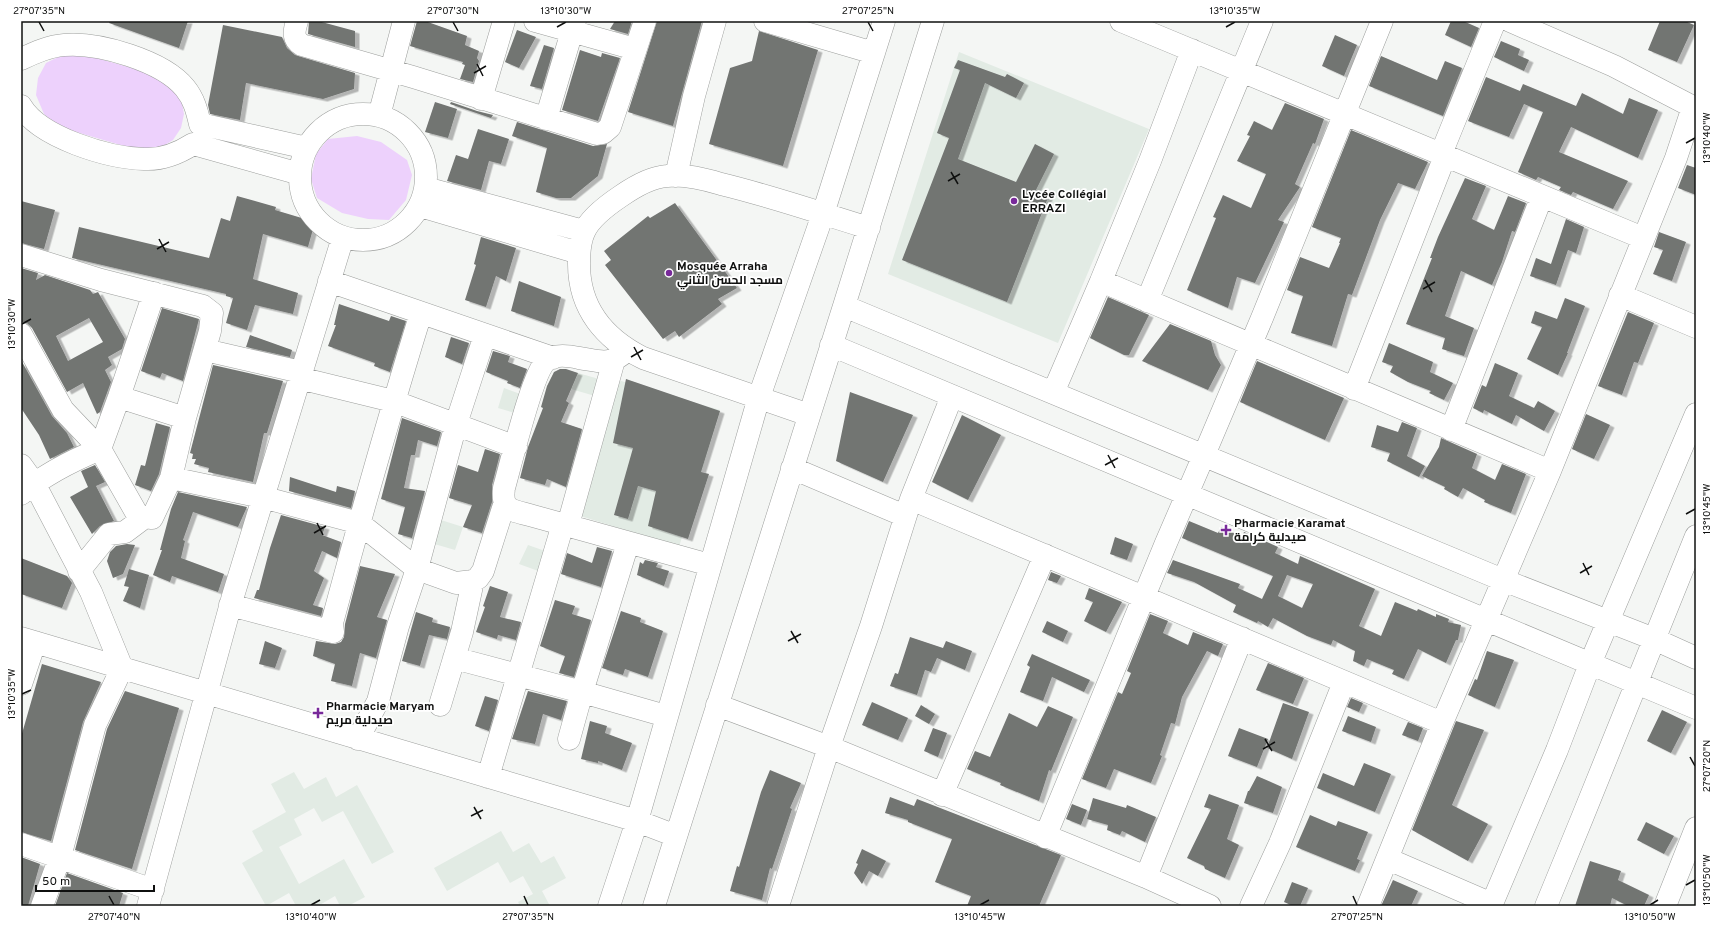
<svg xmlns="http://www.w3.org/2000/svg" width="1717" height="927" font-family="Overpass,Cairo,sans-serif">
<defs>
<filter id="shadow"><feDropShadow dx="4.5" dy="2.5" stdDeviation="0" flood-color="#0004"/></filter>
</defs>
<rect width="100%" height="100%" fill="#f4f6f4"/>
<path fill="#e2ebe4" d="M959,52L1149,129L1058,343L888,274Z
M578,373L599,379L595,396L571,389Z
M611,378L720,410L679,547L571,513Z
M504,388L523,395L518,414L498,408Z
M441,520L463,527L455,550L431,543Z
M528,545L548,552L541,572L519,564Z
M294,772L304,789L326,777L336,797L357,785L394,852L372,864L343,811L322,822L314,808L294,819L302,835L279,847L299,884L344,859L365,897L348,906H340L335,896L318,906H296L289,893L266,906L242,863L263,851L252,831L286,812L271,784Z
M501,831L513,852L529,843L541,863L554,856L566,878L542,891L550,906H520L518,902L533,894L523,876L510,883L498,862L447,891L434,868Z"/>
<path fill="#edd1fc" d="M75,52L157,75L181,98L184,114L181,128L173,140L160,148L141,151L59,127L44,114L36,95L38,78L46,63L62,55Z
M357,136L381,142L407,160L412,175L406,200L389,220L368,219L342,213L317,198L311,179L316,154L328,139Z"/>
<path fill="#727472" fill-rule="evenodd" filter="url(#shadow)" d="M110,21H188L179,48L109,23Z
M309,21H318L355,31V47L308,34Z
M417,21H425L467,36L465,45L479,51L477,58L479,61L473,82L460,79L465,65L462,64L463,62L410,46Z
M615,21H632L628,34L610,29Z
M657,21H702L673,126L628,112Z
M1451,21H1463L1479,28L1471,47L1445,35Z
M1660,21H1685L1694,25L1677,62L1648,50Z
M223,25L282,37L287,48L295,55L355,73L354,89L323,99L246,83L240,120L210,114L208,105Z
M517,30L536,37L519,68L505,62Z
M759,31L818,50L783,166L709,144L730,68L752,61Z
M1335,35L1357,45L1344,76L1322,66Z
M1501,41L1520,49L1518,55L1529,60L1524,71L1494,57Z
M544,45L554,48L542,89L530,86Z
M580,50L601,57L602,53L620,58L598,121L562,110Z
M1381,56L1437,80L1445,61L1462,68L1443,116L1369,86Z
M958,60L1005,77L1007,74L1024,83L1016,98L985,83L958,159L1016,182L1035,144L1054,154L1036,190L1049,195L1007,302L902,260L949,138L937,133L960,70L954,68Z
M1486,77L1520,91L1523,84L1576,106L1582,93L1623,114L1629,98L1658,110L1638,158L1571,127L1559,152L1628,181L1613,209L1573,192L1571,195L1559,190L1561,187L1538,177L1536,180L1518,172L1543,112L1524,104L1509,137L1468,121Z
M435,102L457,109L448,138L425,132Z
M451,102L477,111L493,115L491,118L450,104Z
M1285,103L1324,119L1315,144L1313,143L1295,184L1300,187L1278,220L1284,222L1255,283L1237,277L1228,308L1187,290L1216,218L1213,217L1223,195L1251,208L1266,174L1237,161L1250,136L1247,135L1254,121L1272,130Z
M517,122L593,146L607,144L598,176L571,198H556L536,192L547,148L512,136Z
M478,129L509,139L501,164L489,161L481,190L447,181L456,155L468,159Z
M1351,130L1428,162L1415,189L1398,183L1380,220L1352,295L1348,294L1332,346L1291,333L1303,296L1287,290L1300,257L1329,268L1340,243H1339L1341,238L1312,227Z
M1687,165L1696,168V195L1678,188Z
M1465,178L1486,186L1472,219L1494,230L1508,196L1526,203L1515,232L1512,231L1502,262L1492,285L1461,271L1445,316L1474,328L1464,356L1442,349L1445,338L1406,324L1432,258H1430L1438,237Z
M237,196L276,207L275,210L315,222L308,247L263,234L253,279L298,293L293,314L255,305L247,330L226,323L233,298L226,296V294L72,258L79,227L209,258L221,218L230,221Z
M21,201L55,210L44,249L21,243Z
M675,203L737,288L718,299L722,304L679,337L675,331L663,339L605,265L611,260L604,251L648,216L650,218Z
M1566,219L1584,227L1576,253L1568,250L1556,285L1530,276L1536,258L1551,264Z
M1659,232L1686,242L1672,281L1653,274L1663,250L1654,247Z
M481,237L516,248L506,281L496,276L486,307L465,300L476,265L474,264Z
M21,268L38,273L36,280L45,275L90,290L93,294L98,292L125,339L122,349L108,357L112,365L105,370L111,382L100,412L97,414L83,383L67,392L32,328L27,323L21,322ZM89,318L103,342L68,361L56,336Z
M519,281L561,297L554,326L511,311Z
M1108,297L1149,315L1129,355H1124L1090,338Z
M1565,298L1585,306L1567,353H1568L1558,375L1527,359L1542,327L1531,323L1535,311L1557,319Z
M339,304L389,321L391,316L406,321L390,372L374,366L375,363L328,346L336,325H334Z
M162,308L199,319L183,381L162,373L160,378L141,371Z
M1628,312L1654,323L1638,363L1634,362L1622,395L1598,386Z
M1170,324L1211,341L1215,355L1221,365L1208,390L1142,361Z
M250,335L292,350L290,357L246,347Z
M451,337L469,343L462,364L445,357Z
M1389,343L1433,362L1430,372L1453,383L1444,400L1429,393L1431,391L1408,382L1390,372L1393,366L1382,362Z
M493,351L510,356L508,362L527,369L520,388L507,383L508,381L486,372Z
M21,360L52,416L67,433L74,447L50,459L39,435L21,408Z
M1257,361L1344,398L1325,440L1240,402Z
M1495,363L1518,373L1509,396L1534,408L1538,401L1555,411L1544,431L1516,415L1512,424L1484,410L1483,413L1473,408L1482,385L1486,387Z
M213,365L283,381L267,433H264L253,482L208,472L209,468L194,464L196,459H192L193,454L190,453Z
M560,369H566L578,373L566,401L569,403L561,422L582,429L566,487L547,479L545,485L520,478L528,447L543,408L541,407L547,386L554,372Z
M626,379L720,411L701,472L709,474L688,539L648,526L656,491L638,486L628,519L614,515L633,448L613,443Z
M850,392L913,415L883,482L836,461Z
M1586,414L1610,425L1594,459L1572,449Z
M962,415L1001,435L968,500L932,482Z
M402,418L441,432L437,446L418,440L415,455H411L404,488L425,491L412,538L398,534L405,507L381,499Z
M1402,422L1417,428L1407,456L1425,466L1419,477L1387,461L1390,453L1371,447L1377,425L1398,432Z
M156,423L170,427L159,474L151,491L135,485L141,465L145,466Z
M1441,438L1477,454L1472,468L1495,480L1502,464L1526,474L1511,513L1484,502L1485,500L1463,488L1458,497L1444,489L1445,487L1422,476L1439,447Z
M485,449L500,454L492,485V502L482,533L463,527L472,505L449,498L458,465L478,472Z
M95,465L105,482L96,486L114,521L100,526L92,534L70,497L88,487L81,471Z
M290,477L336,492L337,486L355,491L351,508L289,491Z
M178,492L247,507L238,527L193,512L183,540L185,541L181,558L224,574L218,592L172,576L170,582L153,575L162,550H160L171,509Z
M281,515L325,527L322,535L341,542L337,558L322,551L314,571L324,578L313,605L323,608L321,616L254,598L257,590H259L270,548Z
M1189,521L1218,533L1221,527L1242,537L1244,532L1278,547L1275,553L1298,564L1300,556L1375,589L1359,626L1381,636L1395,602L1417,611L1418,609L1436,617V614L1449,619L1448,622L1461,625L1458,640H1456L1446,663L1418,649L1404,679L1392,674L1394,670L1367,659L1364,666L1353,661L1355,651L1333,640L1331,645L1307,636L1273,618L1268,627L1258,621L1257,623L1233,612L1236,605L1194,582L1167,573L1173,560L1240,584L1238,588L1262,599L1273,576L1182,538ZM1287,575L1313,584L1302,608L1278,596Z
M1115,537L1133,544L1127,560L1110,554Z
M127,544L135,545L123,574L113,578L107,561L110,552L116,546Z
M597,547L612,551L601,587L561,574L567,553L592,563Z
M21,558L67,576L72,583L62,608L21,594Z
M645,560L658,563L656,567L669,571L664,586L637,575L640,562L643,564Z
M360,566L395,574L377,617L387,620L376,658L360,653L352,686L331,681L335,664L313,656L316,641L335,644L341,642L344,637L345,624Z
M129,569L149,575L140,608L123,601L129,587L124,586Z
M1051,572L1061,576L1057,583L1048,580Z
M490,586L508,592L500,617L521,622L516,640L498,635L497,639L476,632L485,607L483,606Z
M1089,588L1122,602L1106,632L1084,621L1093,602L1085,599Z
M555,600L575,606L572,614L591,620L574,677L559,673L565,656L540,646Z
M621,611L641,618L640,622L663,631L648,677L625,669L623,675L602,668Z
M416,612L433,618L432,622L450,627L447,639L429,635L420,666L402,661Z
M1150,614L1168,621L1163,633L1188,645L1193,632L1223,644L1218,656L1207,651L1182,697L1175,724L1171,723L1160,755L1162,756L1151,783L1114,769L1106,788L1082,779L1118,692L1122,694L1131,673L1127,671Z
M1047,621L1068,631L1063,642L1042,632Z
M910,637L943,648L946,641L972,651L965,670L937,658L931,672L925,670L917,695L890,686L895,673L898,674Z
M265,641L282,648L275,668L259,664Z
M1487,651L1514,660L1495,707L1468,695L1475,679L1477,680Z
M1032,654L1090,680L1084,692L1052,677L1043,701L1020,692L1030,667L1027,665Z
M1268,663L1304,678L1293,704L1256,690Z
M42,664L101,682L83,722L51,841L21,832V737Z
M125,691L179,708L132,869L75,850L107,729Z
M528,691L567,701L561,720L543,714L535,744L512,739Z
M485,696L498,700L489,731L475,726Z
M1351,698L1363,703L1359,712L1347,707Z
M872,702L908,718L898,740L862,725Z
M1283,703L1309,712L1292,759L1267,748Z
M921,705L935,714L929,724L915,716Z
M1048,706L1073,717L1051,771L1049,770L1039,801L1000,785L1001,783L967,769L975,751L990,757L1009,713L1037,727Z
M1662,710L1687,722L1671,753L1647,741Z
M1348,716L1376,727L1371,742L1342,731Z
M590,721L607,726L605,733L632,743L622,770L598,761V763L581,759Z
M1456,721L1484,730L1452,805L1488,824L1468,861L1412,830Z
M1408,722L1423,728L1418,741L1402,735Z
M933,728L947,733L938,757L924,751Z
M1239,728L1268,739L1257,767L1228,756Z
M1364,763L1391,774L1375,812L1317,788L1323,773L1354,786Z
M770,770L801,783L790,808L792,809L772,869L770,868L762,900L730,891L737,866L739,867L761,792Z
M1257,776L1282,787L1273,813L1244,803L1248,791H1249Z
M1209,794L1239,805L1227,839L1239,845L1225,878L1205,869L1204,866L1187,858L1211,809L1204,807Z
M890,797L914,806L917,799L1061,855L1039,906H967L971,896L935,882L952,839L908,822V820L885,813Z
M1093,798L1126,808L1127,805L1156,817L1145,842L1122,831L1120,835L1107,830L1108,825L1087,819Z
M1072,804L1087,810L1081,825L1066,819Z
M1310,815L1336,826L1338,821L1368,832L1357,859L1360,860L1355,871L1296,847Z
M1646,822L1674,836L1664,854L1637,840Z
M862,849L886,861L878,876L869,871L862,884L854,873L858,864L856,863Z
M21,857L40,864L28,906H21Z
M1590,861L1621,871L1618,880L1649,895L1644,906H1628L1612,898L1610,906H1575Z
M67,873L123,893L119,906H55Z
M1393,880L1418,891L1411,906H1381Z
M1292,882L1308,888L1300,906H1293L1284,902Z"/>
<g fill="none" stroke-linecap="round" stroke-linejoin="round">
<defs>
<path id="minor" d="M297,21C294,31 292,39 302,45L413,77L597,134L603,133L610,127L645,21
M535,21L635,49
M765,21L874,53
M1121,21L1643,238
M1510,21L1614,66L1693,107
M21,59C34,53 49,46 64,45C99,42 163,61 185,88C194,99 197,111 200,124L307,148
M481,99L504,21
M21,106C40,138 109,158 144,159C161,160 179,153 193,144L300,174
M300 177a63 63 0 1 1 126 0a63 63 0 1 1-126 0Z
M379,116L404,21
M546,119L575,21
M1441,154L1495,21
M676,176L694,96L715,21
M426,188L584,231
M420,206L579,253
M21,255L101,280L203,306L212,313L210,331L185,418L171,478
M329,281L553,358
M1101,281L1150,161L1192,50
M1620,295L1696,327
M1147,301L1262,21
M844,306L1503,580L1654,639L1696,658
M21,334L63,410L100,449L137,514L145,517
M831,345L1696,708
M205,350L301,372
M627,350C610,367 600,361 579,358C570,356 555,354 547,360C533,370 510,467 504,488C501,512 513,510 533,516L710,565
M299,378L393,401L516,447
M1354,389L1445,156
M1053,393L1101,281L1550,471
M119,397L185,418
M809,415L643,358C605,339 579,309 579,264C579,254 580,241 584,232C590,218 609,204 621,196C634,187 651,177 667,176C685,174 704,179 721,184C771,196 820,213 869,228
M1451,430L1542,196
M21,465L34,483L91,592L122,668L95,725L60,857L42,906
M792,468L905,516
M21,494C45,474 71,461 100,449L119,397L154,293
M911,499L1442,723
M568,525L614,360
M79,571L109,534L125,532L145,517L152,518L171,478L262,497L359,523L417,569L456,583L473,581L478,578L483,571L504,505
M230,605L333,632L332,623C360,519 389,416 421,313
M21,638L637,821L676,836
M454,658L582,692L628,543
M21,684L35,642
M440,705L462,632L473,581
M717,705L829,747L1146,877L1210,906
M358,739L378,701L398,626L417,569L456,424L485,335
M569,739L582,692L666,716
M488,777L563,524
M942,795L1045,555
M1045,837L1166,543L1204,455L1262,318L1382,21
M21,844L153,890
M1388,859L1492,904
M1146,877L1242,638
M148,906L233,596L343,237
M609,906L637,821L759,397L823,214L884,21
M654,906L844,306L933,21
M778,906L829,747L871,626L911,499L952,396
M1251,906L1280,843L1344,682
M1368,906L1442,723L1550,471L1676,158L1693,107L1696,108
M1491,906L1557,750L1590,664L1696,414
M1546,906C1597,783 1646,659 1696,536
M1665,906L1696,828"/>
</defs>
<use href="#minor" stroke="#9d9f9d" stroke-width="23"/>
<use href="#minor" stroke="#fff" stroke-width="22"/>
</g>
<path fill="none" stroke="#0f100f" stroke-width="1.5" d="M39,22L44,31M453,22L458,31M868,22L873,31M557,27L566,22M1226,27L1235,22M477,64L483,76M474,73L486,66M1686,143L1695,138M951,172L958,184M948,181L960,174M159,239L166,252M157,249L169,242M1425,280L1432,292M1423,289L1435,282M22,324L31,319M634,347L641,360M631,357L643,350M1108,455L1115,468M1105,465L1118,458M1686,514L1695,509M317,523L323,535M314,533L326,526M1583,563L1589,575M1580,573L1592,566M791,631L798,643M788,641L801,634M22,694L31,690M1265,739L1272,751M1263,749L1275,742M1690,757L1695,766M474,807L481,819M471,816L483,810M1686,885L1695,880M109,896L114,905M524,896L528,905M1353,896L1357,905M311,905L320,900M980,905L989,900M1650,905L1658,900"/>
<g fill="#78299a" stroke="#fff" stroke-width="1.5">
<circle cx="1014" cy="201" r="4"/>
<circle cx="669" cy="273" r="4"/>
<path d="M1224 524h4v4h4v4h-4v4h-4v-4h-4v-4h4z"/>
<path d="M316 707h4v4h4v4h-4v4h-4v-4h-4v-4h4z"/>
</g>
<g text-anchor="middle" stroke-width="3.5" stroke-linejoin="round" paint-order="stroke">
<g font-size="12" font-weight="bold" fill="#0f100f" stroke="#fff" text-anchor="start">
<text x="1022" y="198">Lycée Collégial<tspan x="1022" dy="14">ERRAZI</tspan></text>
<text x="677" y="270">Mosquée Arraha<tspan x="677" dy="14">مسجد الحسن الثاني</tspan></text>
<text x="1234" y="527">Pharmacie Karamat<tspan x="1234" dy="14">صيدلية كرامة</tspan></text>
<text x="326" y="710">Pharmacie Maryam<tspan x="326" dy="14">صيدلية مريم</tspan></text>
</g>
</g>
<rect width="1717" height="927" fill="none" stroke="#ffffff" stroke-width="44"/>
<path d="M36 885v6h118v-6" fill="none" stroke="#0f100f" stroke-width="2"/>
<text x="42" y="885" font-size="12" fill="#0f100f" stroke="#ffffff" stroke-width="3" paint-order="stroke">50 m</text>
<rect x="22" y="22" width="1673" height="883" fill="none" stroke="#0f100f" stroke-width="1.5"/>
<g font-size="10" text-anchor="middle" fill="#0f100f">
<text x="39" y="14">27°07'35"N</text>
<text x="453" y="14">27°07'30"N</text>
<text x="566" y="14">13°10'30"W</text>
<text x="868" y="14">27°07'25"N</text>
<text x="1235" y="14">13°10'35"W</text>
<text transform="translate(1706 138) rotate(-90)" y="4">13°10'40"W</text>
<text transform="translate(11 324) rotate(-90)" y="4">13°10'30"W</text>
<text transform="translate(1706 509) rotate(-90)" y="4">13°10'45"W</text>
<text transform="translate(11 694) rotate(-90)" y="4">13°10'35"W</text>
<text transform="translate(1706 766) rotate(-90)" y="4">27°07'20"N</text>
<text transform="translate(1706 880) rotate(-90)" y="4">13°10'50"W</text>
<text x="114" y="920">27°07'40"N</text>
<text x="311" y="920">13°10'40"W</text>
<text x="528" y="920">27°07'35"N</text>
<text x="980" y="920">13°10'45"W</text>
<text x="1357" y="920">27°07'25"N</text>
<text x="1650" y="920">13°10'50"W</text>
</g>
</svg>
